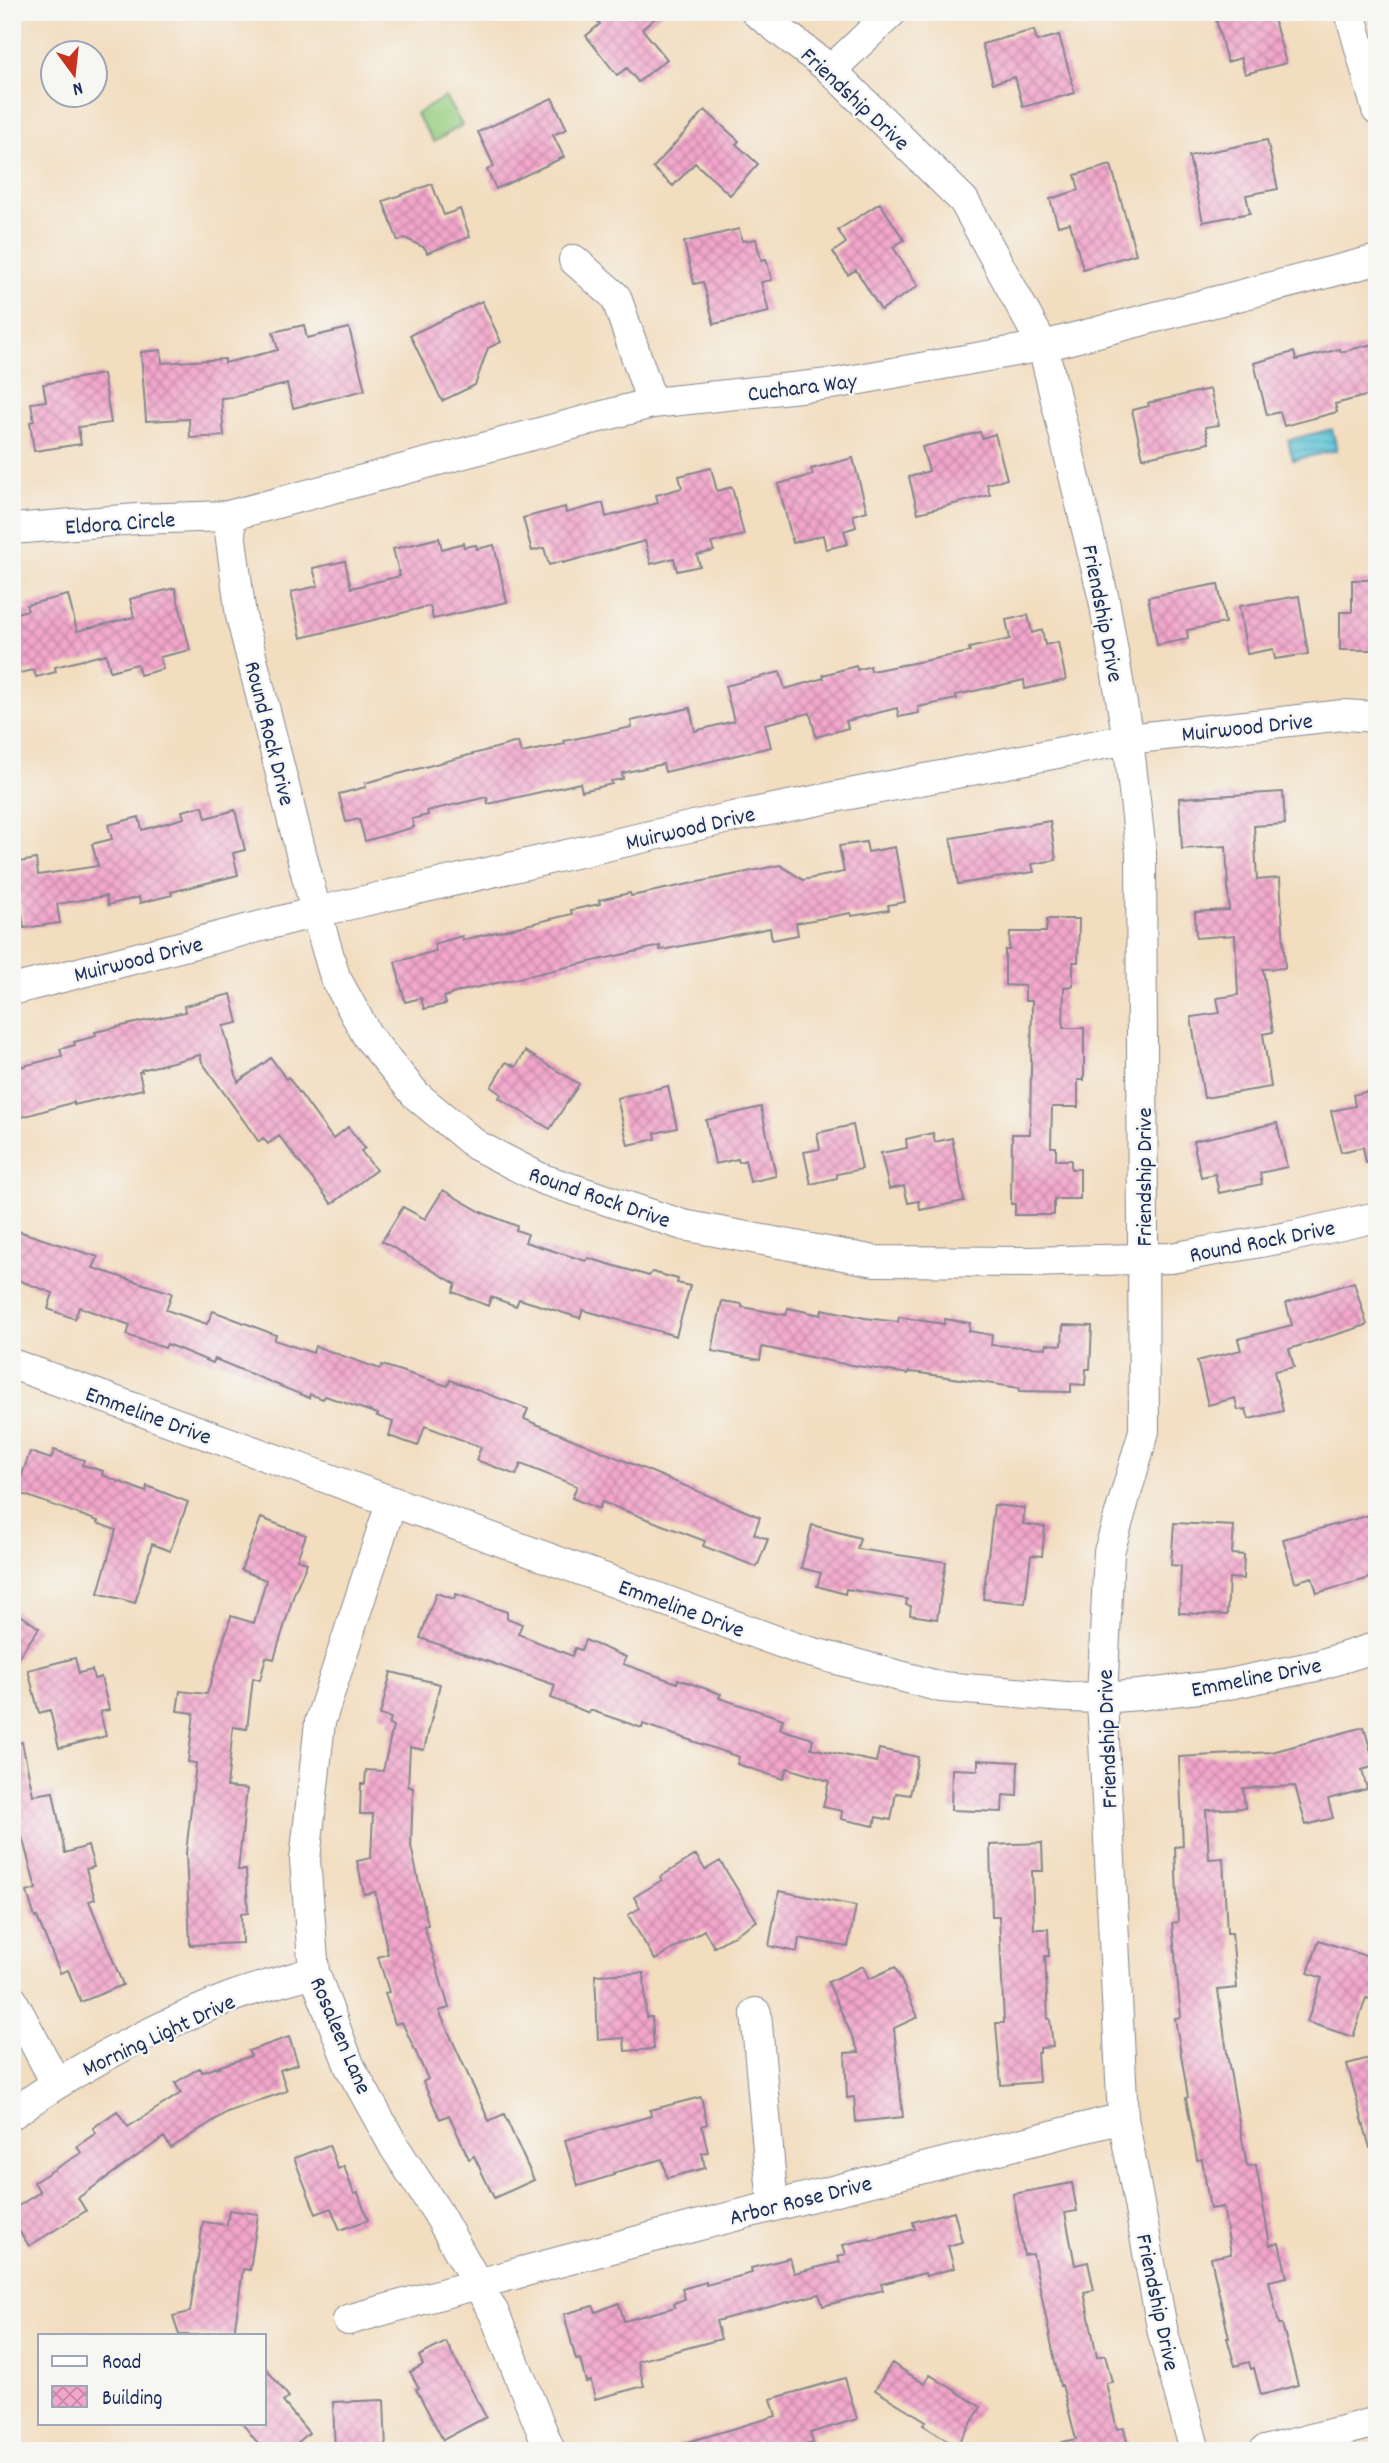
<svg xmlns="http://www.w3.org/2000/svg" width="1389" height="2463" font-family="Dekko,sans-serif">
<defs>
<pattern id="water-rules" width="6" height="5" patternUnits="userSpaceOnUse" patternTransform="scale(1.75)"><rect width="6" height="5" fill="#5ac3d6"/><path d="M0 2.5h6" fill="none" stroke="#4a9fb1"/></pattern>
<pattern id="building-cross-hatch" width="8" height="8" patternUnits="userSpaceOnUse" patternTransform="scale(1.75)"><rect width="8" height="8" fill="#f3a6cb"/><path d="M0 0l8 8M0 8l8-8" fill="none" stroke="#c488a8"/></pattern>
</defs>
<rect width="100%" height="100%" fill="#f6f6f2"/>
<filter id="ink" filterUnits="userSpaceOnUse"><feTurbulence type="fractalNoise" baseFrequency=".0143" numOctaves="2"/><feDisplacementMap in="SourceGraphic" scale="14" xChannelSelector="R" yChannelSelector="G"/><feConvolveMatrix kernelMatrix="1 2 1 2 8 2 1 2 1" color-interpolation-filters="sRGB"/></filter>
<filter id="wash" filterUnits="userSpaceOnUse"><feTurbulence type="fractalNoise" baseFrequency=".00686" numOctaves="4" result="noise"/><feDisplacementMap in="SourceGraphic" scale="28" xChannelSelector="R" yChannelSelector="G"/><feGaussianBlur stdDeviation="1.57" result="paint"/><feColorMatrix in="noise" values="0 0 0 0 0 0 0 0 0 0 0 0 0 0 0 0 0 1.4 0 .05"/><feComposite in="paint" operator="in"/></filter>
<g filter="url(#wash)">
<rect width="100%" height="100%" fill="#f2ddbf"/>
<path fill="#95cd7f" stroke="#587e6e" stroke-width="2" d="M445,97L462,125L434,142L416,114Z"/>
<path fill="url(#water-rules)" stroke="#3a799a" stroke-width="2" d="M1332,429L1337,450L1293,460L1288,440Z"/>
<g id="blocks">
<path fill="url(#building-cross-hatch)" d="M590,12H663L642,29L667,59L638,82L627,68L617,75L586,36L600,24Z
M1214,12H1272L1286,63L1245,74L1241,58L1227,62Z
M1034,30L1037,41L1059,35L1075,93L1023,107L1015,77L993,83L982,44Z
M552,98L567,129L553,135L564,157L496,189L487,170L494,166L478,132Z
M705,110L739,141L736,144L758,164L730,195L695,163L673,186L653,168Z
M1267,140L1278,189L1246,195L1250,213L1203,222L1189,156Z
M1111,165L1136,254L1083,269L1070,223L1058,226L1050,199L1079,190L1075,175Z
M432,184L444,215L460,209L470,237L427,253L425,248L405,238L398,241L383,201Z
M880,203L904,240L893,247L918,286L881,310L856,270L848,275L833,252L846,243L838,230Z
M739,229L742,241L756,239L761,260L766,259L772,280L761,282L769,312L714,324L703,282L694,284L684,242Z
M482,301L501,342L488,348L475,385L442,401L410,335Z
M304,325L307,338L349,328L365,390L293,408L287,384L234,397L221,398L224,436L190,438L189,419L146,421L141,352L161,350L162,363L225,359V363L278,350L273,332Z
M1377,343V393L1335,404L1337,412L1284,426L1280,412L1267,415L1254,363L1294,352L1296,360L1340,349L1341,352Z
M103,374L111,423L78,427L81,444L34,451L30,422L34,421L31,403L46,401L43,384Z
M1210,389L1219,425L1205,427L1209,443L1143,458L1132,410L1149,406L1148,403Z
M980,432L982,438L995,434L1007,479L987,484L990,495L918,513L909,477L929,471L922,447Z
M853,458L867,511L853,515L856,527L844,531L848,544L826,549L823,535L793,543L778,484L813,475L811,469Z
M711,468L717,491L732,487L744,535L711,543L714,551L697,555L700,566L677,571L674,558L651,564L645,541L563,563V561L549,565L544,548L532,551L523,518L565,507L566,513L603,503L606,517L658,503L656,495L682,488L679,476Z
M439,538L442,549L463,543L464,547L476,545L477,549L494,545L507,602L433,619L430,606L301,638L291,592L318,586L313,568L345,561L351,588L400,576L393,549Z
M1352,580H1377V650H1340V612H1352Z
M1218,584L1225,623L1187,630L1188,639L1157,645L1148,597Z
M175,588L190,650L160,657L163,669L140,675L137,664L110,671L106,654L55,667L56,672L36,677L34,670L19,673L18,667L12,669V614L28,610L26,605L68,595L77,631L134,617L130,599Z
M1299,596L1308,654L1275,659L1273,649L1247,654L1239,606Z
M1028,615L1032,633L1042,630L1045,645L1058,642L1066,680L1025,689L1024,680L956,695L957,699L918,707L919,713L899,717L897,708L846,721L848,728L816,737L810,713L765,724L771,747L665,772L663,764L622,773L623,779L611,781L612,784L582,791L580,783L488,804L487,797L427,811L428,815L412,819L414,827L365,841L359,819L346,822L339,794L366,787L365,783L518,742L521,753L565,744L564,741L632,727L631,721L690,708L695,731L734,721L725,686L780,672L785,689L824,678L823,675L856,666L857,670L870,666L871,671L970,652L969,648L1010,639L1006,620Z
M1283,792L1285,824L1254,826L1257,880L1280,878L1285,968L1263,969L1273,1032L1263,1034L1271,1087L1204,1098L1191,1017L1220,1013L1217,998L1238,995L1235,935L1196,938L1195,912L1229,910L1226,846L1182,849L1179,798Z
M203,806L206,818L235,810L245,850L233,853L238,875L171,892L172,895L140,903L139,897L108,905L106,896L57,904L60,923L24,928L14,863L36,859L38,875L98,866L92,844L112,839L108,825L139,817L142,830L184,818L182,811Z
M1050,821L1056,860L1032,864L1034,872L958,884L951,838Z
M866,842L868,852L895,847L905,902L888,905L889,910L852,916L851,913L796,923L798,935L772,940L770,928L667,949L660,950V946L461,991L444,997L446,1004L424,1009L421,998L405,1002L395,962L436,951L434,944L462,936L463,940L572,914L571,910L600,904L599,900L630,893L631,896L780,865L803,880L844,872L839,846Z
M1047,919H1079L1078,962H1073V986L1064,987L1063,1028H1084V1080H1078V1107H1052L1051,1147H1056V1160H1071V1169H1080V1199H1054V1215H1015V1204H1011L1012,1134H1030L1032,1001H1025V986L1005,985V950H1009L1010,932H1046Z
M231,994L238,1023L223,1026L238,1082L271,1058L286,1079L288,1077L333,1139L348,1127L365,1148L361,1151L376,1170L332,1204L279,1136L268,1144L263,1138L259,1142L202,1062L200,1055L141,1070L142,1072H139L143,1089L74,1105V1102L12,1120V1069L62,1056L60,1049L75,1045L74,1042L96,1036L95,1032L185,1012L184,1006Z
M525,1051L579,1084L550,1129L499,1098L501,1094L491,1087L506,1062L516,1067Z
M668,1086L677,1128L655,1133L656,1139L628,1145L617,1098Z
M1377,1089V1162L1366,1163L1363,1147L1341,1152L1331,1111L1355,1106L1353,1095Z
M761,1107L776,1176L750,1182L745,1160L739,1162L738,1159L715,1164L706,1120Z
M1277,1123L1287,1167L1260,1173L1262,1184L1219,1193L1215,1174L1201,1177L1193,1141Z
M853,1125L862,1169L837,1174V1178L811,1184L804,1152L820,1149L817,1133Z
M933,1133L935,1142L952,1138L964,1201L920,1210L919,1201L908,1203L904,1186L889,1189L881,1153L907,1148L906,1139Z
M443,1190L481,1212L517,1226L516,1230L528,1234L525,1242L586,1261L588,1258L649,1276L652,1272L678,1279L677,1283L690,1286L676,1336L583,1310L580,1318L519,1299L516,1306L491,1297L488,1306L453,1292L456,1284L382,1241L403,1207L425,1219Z
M12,1229L98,1257L93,1268L172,1293L166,1310L207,1324L213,1311L276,1335L274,1340L313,1353L315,1346L380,1369L382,1365L448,1386L450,1380L528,1409L524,1419L760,1517L754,1534L768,1539L757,1567L703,1546L705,1541L602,1502L599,1509L572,1498L577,1486L521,1464L516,1475L476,1460L481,1447L425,1426L418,1446L389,1436L393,1422L377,1416L378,1414L325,1396L323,1399L310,1394L309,1398L215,1359L213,1363L167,1344L165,1348L127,1335L130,1325L79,1307L75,1319L48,1309L53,1293L12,1278Z
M1354,1282L1367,1325L1289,1349L1294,1367L1274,1371L1283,1411L1249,1419L1246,1409L1238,1410L1235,1398L1208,1405L1197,1361L1241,1350L1238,1339L1292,1325L1286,1303Z
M722,1301L742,1304V1307L786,1315L788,1308L821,1315L822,1309L865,1318L898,1322L899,1317L944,1324L945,1319L970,1323L969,1331L992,1335L991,1345L1046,1348V1344L1062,1345L1063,1325L1092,1326L1090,1369H1086L1085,1385L1071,1384V1392L1019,1391L1020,1388L920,1373L909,1372L908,1374L839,1363L762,1347L760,1360L712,1351Z
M54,1450L84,1460L82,1465L103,1471L102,1475L146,1492L147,1486L188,1502L170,1551L152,1544L135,1603L98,1593L116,1530L97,1523L98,1521L16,1492L30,1452L51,1459Z
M994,1505L1025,1508L1023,1524L1045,1527L1042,1556L1031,1555L1025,1603L983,1599Z
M1377,1513V1576L1317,1593L1312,1577L1295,1582L1283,1539Z
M261,1518L306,1535L297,1559L307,1563L295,1591L274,1659L266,1657L260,1680L253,1678L247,1729L233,1727L227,1787L247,1789L238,1870H246L248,1913L241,1914L242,1943L190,1945L186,1853L196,1763L188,1762L194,1713L177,1711L180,1691L207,1694L231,1616L254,1623L266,1580L241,1570Z
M1174,1523L1234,1526L1232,1554L1244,1555L1243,1579L1229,1578L1227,1615L1179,1613L1181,1566L1171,1565Z
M812,1525L860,1538L857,1549L946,1562L937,1619L910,1615L911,1606L906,1605L907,1599L846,1589L845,1594L817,1586L821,1573L801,1568Z
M436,1593L454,1599L456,1594L507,1612V1618L522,1624L518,1634L572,1656L575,1648L581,1650L585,1640L626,1657L623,1664L677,1683L678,1679L721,1694L719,1698L783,1719L780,1729L813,1739L811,1748L876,1762L879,1749L918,1757L910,1795L896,1793L891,1820L876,1817L874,1826L841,1819L842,1811L823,1807L829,1781L787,1768L783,1779L737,1764L739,1757L643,1724L642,1728L590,1710L589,1713L551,1698L555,1685L420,1638Z
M12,1609L39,1628L12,1666Z
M75,1658L79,1673L92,1670L94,1679L101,1677L109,1710L100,1712L106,1736L59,1748L50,1710L39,1713L28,1670Z
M391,1672L440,1684L424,1750L410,1747L408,1786L413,1788L411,1846L428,1925L424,1926L449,2008L439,2011L489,2121L504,2114L534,2180L494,2198L474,2156L469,2159L449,2115L440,2119L423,2082L428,2079L402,2022L395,2024L385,1993L389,1992L378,1957L388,1954L375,1892L364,1894L357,1861L371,1858L373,1814H360L361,1784H365L366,1770L383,1771L393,1726L389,1725L391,1718L380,1715Z
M1364,1727L1375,1766L1362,1770L1367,1789L1328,1799L1333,1818L1306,1825L1295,1786L1243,1788L1245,1808L1206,1810L1209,1859L1223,1858L1227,1933H1232L1237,1988L1218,1990L1228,2060L1247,2166L1256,2165L1270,2245L1279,2243L1287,2277L1269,2281L1279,2324H1282L1298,2385L1261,2395L1254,2368L1251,2369L1249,2362L1235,2366L1227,2338H1229L1211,2258L1231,2254L1223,2207L1210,2209L1202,2159L1197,2160L1186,2098L1188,2097L1175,2018L1181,2017L1172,1923L1178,1922L1175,1847L1183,1846L1179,1757L1272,1752Z
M22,1742L33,1795L53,1792L65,1853L88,1846L94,1867L86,1869L95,1899L89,1901L123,1985L81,2002L68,1970L60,1973L37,1917L35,1918L27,1892L36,1889L19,1825L12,1826V1743Z
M978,1760L1018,1762L1017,1796L1003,1795L1002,1812L951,1810L952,1769L978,1770Z
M1042,1843L1043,1871H1032L1034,1929H1048L1049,1956H1045L1048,2019H1050L1053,2047L1040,2048V2053H1037L1039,2082L1001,2085L996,2023H1004L999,1916H992L990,1845Z
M696,1855L705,1870L720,1861L757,1921L714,1947L704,1930L655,1960L628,1915L640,1908L634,1897L662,1880L660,1877Z
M779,1891L856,1906L848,1947L799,1938L797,1952L769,1946Z
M1319,1940L1377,1960V2001L1366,1998L1353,2037L1307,2022L1322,1978L1308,1973Z
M863,1966L869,1979L895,1967L918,2017L894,2028L903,2117L856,2122L854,2097L847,2098L845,2053L859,2052L828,1982Z
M644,1973L646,2017H652L654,2049L625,2051L624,2038L598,2040L595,1975Z
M289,2037L298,2064L280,2070L287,2091L227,2112L171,2148L164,2137L78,2198L86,2211L29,2246L12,2220V2210L40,2192L34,2182L81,2153L77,2146L96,2133L93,2128L117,2111L128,2127L181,2093L175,2083L199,2068L202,2072L251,2056L248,2051Z
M1377,2056V2147L1370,2148L1347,2064Z
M701,2097L707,2124L702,2126L708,2152L702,2153L705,2168L667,2178L662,2159L613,2173L614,2175L578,2186L565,2140L651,2116L650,2110Z
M329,2145L338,2169L344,2166L354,2194L358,2193L368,2220L340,2230L331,2208L316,2214L294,2158Z
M1072,2183L1077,2211L1065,2213L1075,2265L1088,2262L1094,2290L1084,2292L1097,2357L1105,2355L1112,2382L1106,2383L1117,2429L1124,2428L1129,2451H1063L1062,2442L1076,2439L1062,2385L1060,2386L1033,2254L1024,2255L1013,2194Z
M229,2210L258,2214L250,2270L243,2269L234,2335H179L173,2316L190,2312L203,2222L227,2225Z
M954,2211L962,2242L948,2246L954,2268L926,2276L925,2273L881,2284L883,2290L823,2306L819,2294L716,2321L721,2339L638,2361L644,2386L595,2399L591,2381L586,2382L580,2359L576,2360L564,2314L593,2306L596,2312L619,2303L624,2321L675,2307L674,2303L685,2299L682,2289L706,2282V2285L752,2273L751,2268L790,2258L794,2273L840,2262L838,2256L846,2254L843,2245L869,2239L870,2241L915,2229L913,2222Z
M446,2342L486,2417L443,2440L416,2389L419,2388L410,2372L423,2365L419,2356Z
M892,2363L925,2384L930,2375L981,2407L957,2446L923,2425L926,2421L875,2390Z
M264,2366L289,2397L283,2402L309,2433L288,2451H264L242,2423H264Z
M845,2378L857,2419L810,2433L813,2443L786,2451H678L677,2445L776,2416L771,2399Z
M384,2400L386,2451H335L333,2402Z"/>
</g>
</g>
<g filter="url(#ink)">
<use href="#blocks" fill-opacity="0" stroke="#86868e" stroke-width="2"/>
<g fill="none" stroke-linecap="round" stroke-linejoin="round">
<defs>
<path id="minor" d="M756,12L831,70L964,201L1043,346L1104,600L1128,739L1141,852L1144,1431L1109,1552L1102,1698L1104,1741L1123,2118L1163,2333L1195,2451
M1350,12L1377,110
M831,70L892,12
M574,260L616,297L652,403
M228,516L241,616L316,912L335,977L368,1037L416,1095L476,1145L542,1179L683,1225L875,1261L1029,1262L1171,1258L1288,1237L1377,1217
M12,529L137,519L228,516L652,403L838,383L1043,346L1377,260
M12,990L316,912L733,817L1128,739L1343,715L1377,717
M12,1364L799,1649L941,1687L1066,1697L1102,1698L1139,1695L1224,1685L1316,1666L1377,1647
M391,1503L320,1722L305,1860L314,1972L350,2067L395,2148L437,2212L494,2313L550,2451
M12,2000L56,2083
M756,2013L773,2206
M12,2114C76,2068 148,2031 221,2001C251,1989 283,1981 314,1972
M348,2320C605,2247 864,2183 1123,2118
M1264,2451L1377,2422"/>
</defs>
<use href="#minor" stroke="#86868e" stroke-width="32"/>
<use href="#minor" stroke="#fff" stroke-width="30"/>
</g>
</g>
<g text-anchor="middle" stroke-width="5" stroke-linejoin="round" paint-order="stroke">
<g font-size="23" fill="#1b2f5e" stroke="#f6f6f2">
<text transform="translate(856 98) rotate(43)" y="8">Friendship Drive</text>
<text transform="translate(802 386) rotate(-7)" y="8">Cuchara Way</text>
<text transform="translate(120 522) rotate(-4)" y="8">Eldora Circle</text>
<text transform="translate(1104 613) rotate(79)" y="8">Friendship Drive</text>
<text transform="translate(1247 726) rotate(-6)" y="8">Muirwood Drive</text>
<text transform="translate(271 733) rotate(76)" y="8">Round Rock Drive</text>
<text transform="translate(690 827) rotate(-13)" y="8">Muirwood Drive</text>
<text transform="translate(138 958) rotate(-14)" y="8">Muirwood Drive</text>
<text transform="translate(1143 1177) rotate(-90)" y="8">Friendship Drive</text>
<text transform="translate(600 1196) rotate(19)" y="8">Round Rock Drive</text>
<text transform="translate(1262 1240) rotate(-11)" y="8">Round Rock Drive</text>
<text transform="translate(149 1414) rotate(20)" y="8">Emmeline Drive</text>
<text transform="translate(682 1607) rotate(20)" y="8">Emmeline Drive</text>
<text transform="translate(1256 1676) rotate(-11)" y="8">Emmeline Drive</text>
<text transform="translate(1106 1739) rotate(-92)" y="8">Friendship Drive</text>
<text transform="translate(158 2034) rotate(-25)" y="8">Morning Light Drive</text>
<text transform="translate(342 2035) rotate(67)" y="8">Rosaleen Lane</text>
<text transform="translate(800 2199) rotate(-14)" y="8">Arbor Rose Drive</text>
<text transform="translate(1159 2302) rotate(78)" y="8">Friendship Drive</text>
</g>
</g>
<rect width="1389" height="2463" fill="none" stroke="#f6f6f2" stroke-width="42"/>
<rect x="38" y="2334" width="228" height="91" fill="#f6f6f2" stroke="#9ea6b7" stroke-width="2"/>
<rect x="52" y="2356" width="35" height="10" fill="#ffffff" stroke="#9ea6b7" stroke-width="2"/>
<text x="102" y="2368" font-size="21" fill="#1b2f5e">Road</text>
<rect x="52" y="2386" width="35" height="21" fill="url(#building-cross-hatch)" stroke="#9ea6b7" stroke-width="2"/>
<text x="102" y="2404" font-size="21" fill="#1b2f5e">Building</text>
<g transform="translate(74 74) rotate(165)"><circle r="33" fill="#f6f6f2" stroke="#9ea6b7" stroke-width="2"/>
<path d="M0-5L12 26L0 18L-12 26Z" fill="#c8321e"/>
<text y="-10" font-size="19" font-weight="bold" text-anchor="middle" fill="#1b2f5e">N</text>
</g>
</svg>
